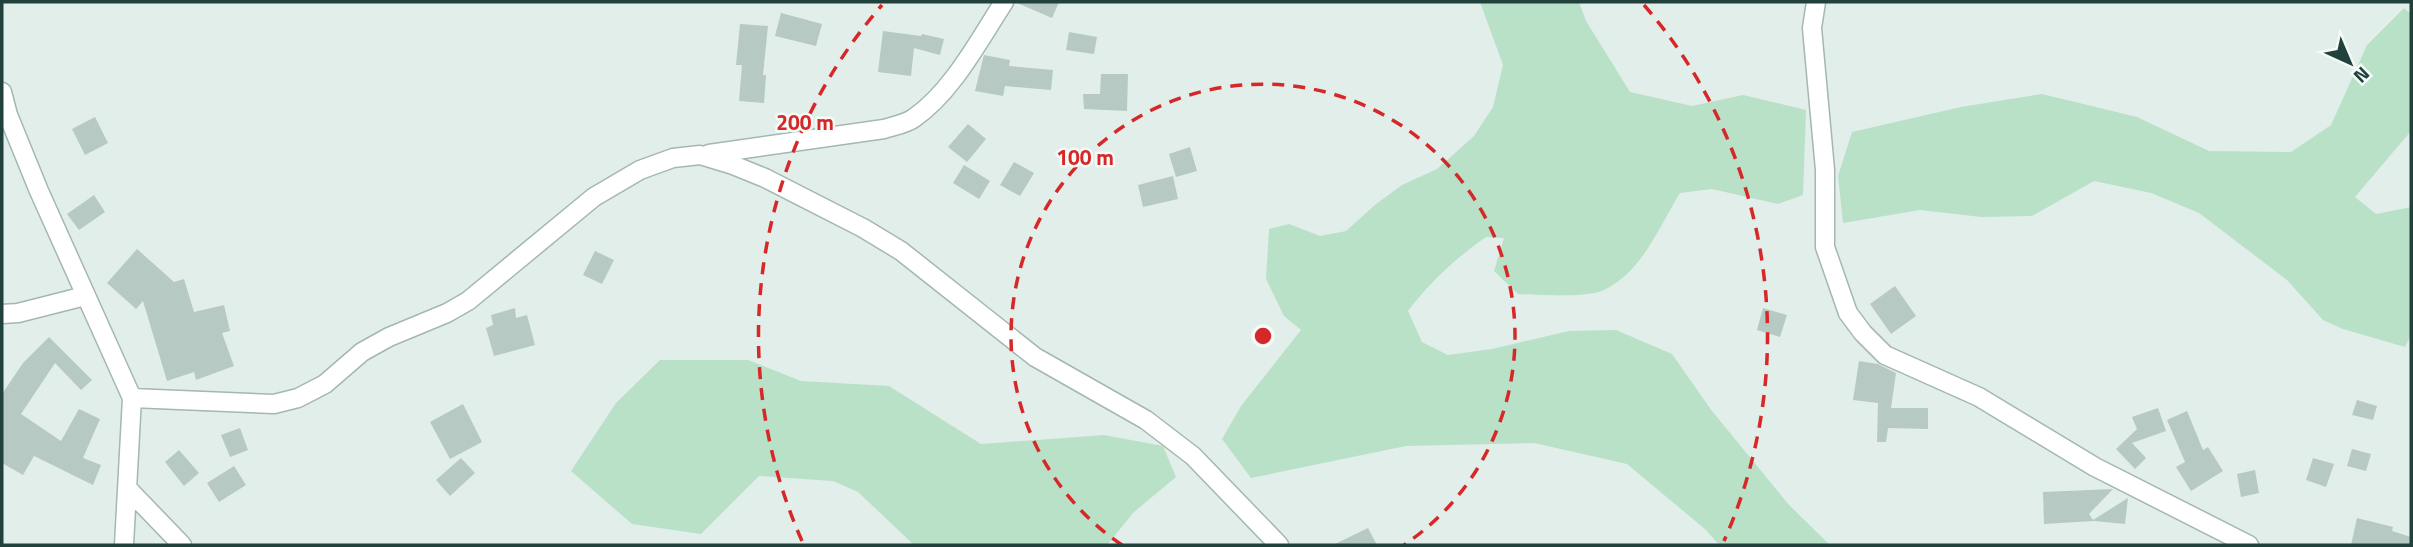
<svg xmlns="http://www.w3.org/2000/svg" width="2413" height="547" font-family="'Titillium Web',sans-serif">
<rect width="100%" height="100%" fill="#e2eeea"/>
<path fill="#b9e1c8" d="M1480,2H1579L1586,21L1630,92L1692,106L1743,95L1806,110L1803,195L1778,204L1712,189L1680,193C1659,227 1642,272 1604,290C1588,298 1537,295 1518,294L1494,271L1504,238L1486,237C1456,258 1431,281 1408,311L1422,342L1448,355L1492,349L1569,331L1616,330L1672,354L1712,411L1789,505L1830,545H1719L1706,530L1627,464L1534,443L1406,446L1251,478L1222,439L1241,406L1301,330L1284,316L1266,279L1269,229L1289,224L1320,236L1346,231L1376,204L1402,185L1437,169L1474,136L1493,107L1503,65Z
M2404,8L2411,14V131L2355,197L2376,214L2411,207V335L2405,347L2343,329L2323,320L2287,280L2199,213L2151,193L2094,181L2032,216L1981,217L1920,210L1843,223L1838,176L1852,132L1961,107L2042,94L2137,117L2209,151L2291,152L2331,125L2367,45Z
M660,360H748L801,381L889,386L981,444L1104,435L1163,446L1176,477L1134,512L1107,545H914L858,492L833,481L759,476L701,534L632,524L571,471L616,403Z"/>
<path fill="#b7c9c3" d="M1015,2H1059L1052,18Z
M781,13L822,24L816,46L775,36Z
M740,24L768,26L763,75H766L764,103L739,101L742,65H736Z
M883,31L921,36L922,34L944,39L940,55L914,48L911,76L878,72Z
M1069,32L1097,37L1094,54L1066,50Z
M984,55L1010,60L1009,66L1053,70L1051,90L1005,86L1003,96L975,91Z
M1101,74H1128L1127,111L1084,109L1083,94H1100Z
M95,117L108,143L85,155L72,129Z
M968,124L986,139L967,162L948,147Z
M1190,147L1197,171L1176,177L1169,154Z
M1014,162L1034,173L1020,196L1000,185Z
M964,165L990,181L979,199L953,183Z
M1173,176L1178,199L1143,207L1138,185Z
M94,195L105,212L79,230L67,214Z
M137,249L174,282L184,279L194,312L224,305L230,331L222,333L234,366L196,380L194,372L167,381L143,301L136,309L107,283Z
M595,251L614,260L602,284L583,275Z
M1895,286L1916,316L1891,334L1870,304Z
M515,308L516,318L527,315L535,345L494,356L486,328L493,325L491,315Z
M1763,308L1787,315L1780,337L1757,330Z
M49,337L92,380L81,390L55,363L21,414L61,441L79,409L100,419L83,458L101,465L93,485L34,456L23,475L2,463V394L23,363Z
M1859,361L1878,364L1896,373L1891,408H1928V429L1888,428L1886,442H1877L1878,403L1853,400Z
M2357,400L2377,406L2373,420L2352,415Z
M463,404L482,442L450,459L430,422Z
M2158,408L2166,431L2132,443L2146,458L2135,469L2116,449L2137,429L2132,417Z
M2187,411L2203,450L2208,447L2223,471L2191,491L2176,467L2185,462L2167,420Z
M240,428L248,450L230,457L221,435Z
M2352,449L2371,454L2366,471L2347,466Z
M179,450L199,473L184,486L165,462Z
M461,458L475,473L450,496L436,480Z
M2313,458L2334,464L2326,487L2306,480Z
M234,466L246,485L219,502L207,483Z
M2255,470L2259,493L2241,497L2237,474Z
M2113,489L2089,514L2093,520L2128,498L2125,524L2094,521L2044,524L2043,492Z
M2357,518L2393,527L2392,531L2411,537V545H2351Z
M1368,528L1377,545H1333Z"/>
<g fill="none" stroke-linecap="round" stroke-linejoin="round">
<defs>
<path id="street" d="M1816,2L1812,28L1825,170V247L1848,313L1863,333L1885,355L1979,397L2095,467L2249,545
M2,92L8,115L39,191L132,398L124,545
M709,154L884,129C893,126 906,124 914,118C952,92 979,40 1004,2
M2,314L18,313L85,296
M132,398L274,404L298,398L325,384L362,352L389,337L447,313L468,301L594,197L640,170L673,158L700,155L733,165L765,178L863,228L901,251L1035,357L1146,420L1193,456L1279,545
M129,490L182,545"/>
</defs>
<use href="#street" stroke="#a4b7b2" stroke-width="21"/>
<use href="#street" stroke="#fff" stroke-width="18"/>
</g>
<g fill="none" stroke="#d62828" stroke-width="3.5" stroke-dasharray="12 9">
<path d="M1122 545A252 252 0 1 1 1404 545"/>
<path d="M802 541A505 505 0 0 1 882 5M1644 5A505 505 0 0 1 1724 541"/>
</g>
<circle cx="1263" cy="336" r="10" fill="#d62828" stroke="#f3faf7" stroke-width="3.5"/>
<g font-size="21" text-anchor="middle" font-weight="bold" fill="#d62828" stroke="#f3faf7" stroke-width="5" stroke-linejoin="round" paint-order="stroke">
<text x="805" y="130">200 m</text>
<text x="1085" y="165">100 m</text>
</g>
<rect width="2413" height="547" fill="none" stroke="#20413c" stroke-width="7"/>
<g transform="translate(2350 63) rotate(136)" stroke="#f3faf7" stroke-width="5" paint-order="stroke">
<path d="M0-5L12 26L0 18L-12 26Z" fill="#20413c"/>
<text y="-10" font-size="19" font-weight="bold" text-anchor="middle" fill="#20413c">N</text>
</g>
</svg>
